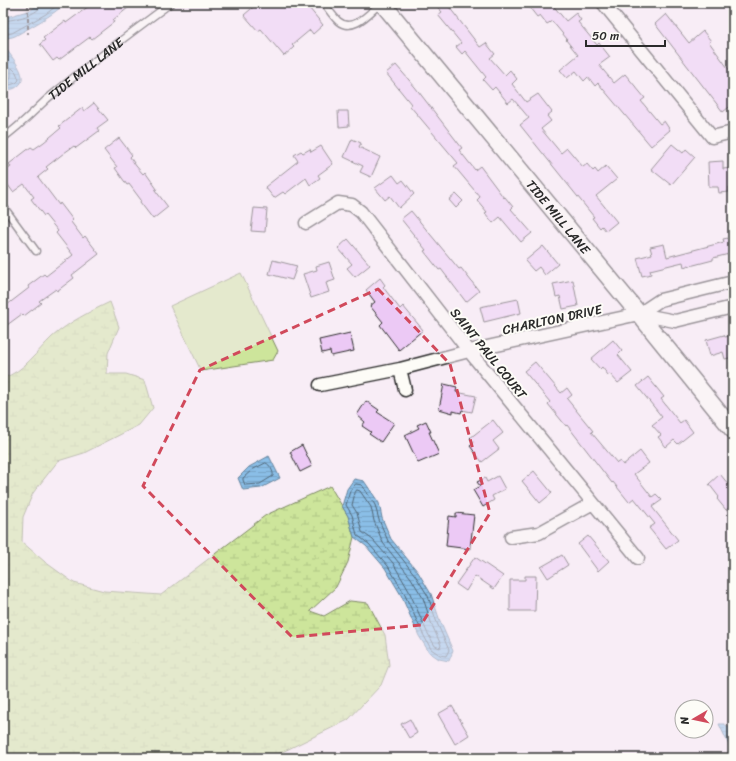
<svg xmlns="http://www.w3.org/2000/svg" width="736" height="761" font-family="Sriracha,sans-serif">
<defs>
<pattern id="wetland-marsh" width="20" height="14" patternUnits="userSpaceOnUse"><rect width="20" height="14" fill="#cde59b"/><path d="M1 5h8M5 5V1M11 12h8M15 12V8" fill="none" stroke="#b0c586"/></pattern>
<pattern id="water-rules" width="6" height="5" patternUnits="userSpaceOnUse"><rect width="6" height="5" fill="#8abee7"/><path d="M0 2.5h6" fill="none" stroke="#77a3c6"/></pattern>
</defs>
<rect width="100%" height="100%" fill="#f8edf6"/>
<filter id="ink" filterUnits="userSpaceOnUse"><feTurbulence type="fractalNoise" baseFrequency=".025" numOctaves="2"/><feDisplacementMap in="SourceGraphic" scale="8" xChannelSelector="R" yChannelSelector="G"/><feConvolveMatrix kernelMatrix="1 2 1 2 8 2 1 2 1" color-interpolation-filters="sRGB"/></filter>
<g filter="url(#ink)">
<path fill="url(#wetland-marsh)" stroke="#7c8863" d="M110,302L119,327L108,353L107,374H126L145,380L153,408L139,425L84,453L58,461L33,493L23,517L22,542L45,562L74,583L104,591L161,595L266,515L330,486L348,516L354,537L348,562L336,587L310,611L324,616L350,601L368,603L385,635L389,665L381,685L348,720L270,758H3V378C25,371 36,352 52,337C69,322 89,312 110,302Z"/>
<path fill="#cde59b" stroke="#7c8863" d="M241,273L278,351L273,360L201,371L170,306Z"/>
<path fill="url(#water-rules)" stroke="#64839c" d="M40,3H66C50,17 33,26 15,36C11,38 7,37 3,40V18L31,10Z
M7,50C13,59 30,78 18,86C14,90 8,90 3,89V83L6,79L7,73L3,63V53Z
M269,456L280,478L261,488L243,490L238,478L249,467Z
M354,479L364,481L379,503L382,518L391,539L418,572L431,594L440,621L453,651L449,661L439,659L429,652L419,636L401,595L385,568L366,546L354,537L348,516L342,506L347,489Z
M719,724H724L733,730V754Z"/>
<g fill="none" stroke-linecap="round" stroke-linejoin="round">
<path stroke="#516676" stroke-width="1" d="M3,21C13,20 41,15 42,3
M3,35L12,33L46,14L60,3
M12,68L16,72L19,80L16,83L10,85L9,83L11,76V69Z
M266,463C270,464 274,473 273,476L260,484L245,485L243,480V478L252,470Z
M356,484L362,485L375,505L379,520L388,541L415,575L428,596L437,623L449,650L446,656L440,655L431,649L423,634L404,593L388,566L369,544L357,535L352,515L346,505L350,491Z
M357,490L360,491L371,507L374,521L383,543L411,578L423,598L432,625L441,645L440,648L435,646L427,632L409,591L393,563L373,540L362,532L357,513L352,505L355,493Z"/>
</g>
<path fill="#ecc9f5" stroke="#2b2b2b" d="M93,3H134L113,20L114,22L92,39L90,37L59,60L57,58L53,61L40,44L45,40L43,38L65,21L66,23Z
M258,3H305L323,25L313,34L310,30L292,45L294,47L284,56L261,29L258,31L244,15Z
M434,3H446L480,47L486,43L495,54L490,58L505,75L510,70L517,79L512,84L526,102L538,94L552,112L547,116L551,121L541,129L561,153L567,148L583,167L587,164L593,171L595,169L598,173L606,166L617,179L596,196L617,222L606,231L602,226L600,228L592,218L594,217L520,125L529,118L513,99L508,103L495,87L492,90L483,80L486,77L465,51L462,54L456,47L461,43L438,15L442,12Z
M526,3H551L566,21L576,13L581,20L578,22L597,45L599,43L610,57L599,65L614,83L625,74L645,98L641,101L660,124L664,121L670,130L651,146L598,83L595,86L588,77L584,81L576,71L567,78L560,70L578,55L566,40L567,39L552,21L547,24L540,15L537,17Z
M666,14L689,43L703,31L711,41L709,42L733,75V104L723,112L655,24Z
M396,65L415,87L462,148L459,150L475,170L480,166L504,198L505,197L513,207L511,209L532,233L521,242L500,217L493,223L485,213L487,212L477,200L480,197L454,166L458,163L416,113L410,106L411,104L386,73Z
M94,103L108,120L97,128L99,131L76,148L74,146L64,153L46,167L48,169L38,177L59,205L60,203L73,220L71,222L83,238L85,236L99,254L72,275L74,278L57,291L56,289L39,301L41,303L24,316L22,314L3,328V308L29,288L28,286L44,274L46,276L73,255L56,233L58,231L45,215L44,216L31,199L34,197L24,184L13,192L3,178V172L11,167L9,164L31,147L34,149L44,142L61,128L59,126L82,108L84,111Z
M338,111H348L349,126L339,127Z
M119,138L132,155L130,157L136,166L143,174L145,172L157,189L155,190L168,207L153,219L140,202L141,200L129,184L127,185L115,168L117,167L104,150Z
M352,139L361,143L359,147L380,157L371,177L360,172L363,166L344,157Z
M672,144L683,153L686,149L695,157L671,185L651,169Z
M321,146L333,164L318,175L320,178L310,185L306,178L285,194L283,192L274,198L265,187L298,161L294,155L301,151L303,153L310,149L311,152Z
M723,161V169L732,168L733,187H729V192L719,193L718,187H709L708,162Z
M393,175L399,183L403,180L414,194L399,208L390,196L385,200L375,188Z
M456,194L463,201L456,208L449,200Z
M254,208L267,209L265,232L251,231Z
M411,211L459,269L461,268L479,291L466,302L441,269L439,270L424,251L426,250L401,219Z
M733,237V253L713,258V260L690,266L689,265L684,267L683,262L650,270L651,274L642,276L637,258L652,254L650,247L664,244L667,257L724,242L723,239Z
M348,239L370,265L355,277L347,268L352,264L338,248Z
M543,246L558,264L545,275L539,267L534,271L525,261Z
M273,260L297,266L292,280L269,274Z
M329,262L335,280L326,283L329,292L311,298L303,274L317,270L316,266Z
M380,278L385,285L383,287L400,309L403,306L423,330L399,350L380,325L383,322L370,306L375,302L366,290Z
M573,280L578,306L563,309L560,296L556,297L553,284Z
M518,299L521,313L484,322L480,307Z
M350,333L354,351L331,356L330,351L322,353L319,340Z
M724,335L725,337L733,335V357L725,359L723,352L710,356L706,340Z
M613,340L622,351L618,355L632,372L618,383L610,374L608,375L602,367L600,369L591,359Z
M535,362L561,393L567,388L572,395L567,399L593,431L591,432L617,463L620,461L623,465L640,451L649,463L634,474L652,497L656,494L662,500L652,507L678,540L666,549L649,528L655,524L634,498L629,502L613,482L612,483L567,425L566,426L548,404L550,402L524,371Z
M648,377L664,397L661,399L680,423L684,420L693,432L678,444L674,440L666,447L658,437L661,435L652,425L662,417L637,386Z
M444,384L457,387L456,392L476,396L472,412L462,410L461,413L453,411V413L439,409Z
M366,401L379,410L377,412L394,423L381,442L369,434L371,432L362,426L365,422L357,415Z
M493,420L503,433L493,441L499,449L482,462L470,446L474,443L470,438Z
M426,421L431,432H429L439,454L418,463L405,435L419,428L417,425Z
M302,445L312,466L300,472L290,452Z
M534,471L552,493L540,503L522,481Z
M720,474L733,490V505L726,510L717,499L719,497L709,484Z
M498,476L505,489L492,496L494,500L483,507L473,490L480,486L477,482L485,478L487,482Z
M456,513L474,515L470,549L446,546L449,516L456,517Z
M588,536L609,561L598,571L578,544Z
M562,555L568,565L548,578L541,567Z
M475,557L503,576L494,589L475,576L466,591L456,584Z
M525,576H536L535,611H510V580H525Z
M452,706L469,735L455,744L438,714Z
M410,719L417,733L409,738L401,724Z"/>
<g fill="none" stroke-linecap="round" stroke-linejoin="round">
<defs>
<g id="lane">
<path d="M324,3C328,9 333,16 338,21C353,34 370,12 381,3"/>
<path id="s1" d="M3,138C20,126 32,113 47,99C87,66 129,34 171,3"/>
<path d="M3,206L36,251"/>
</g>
<path id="street" d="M603,3L712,137L733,132
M306,223L338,203L352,205L361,212L469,351L638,558
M639,314L675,321L733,307
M400,369L405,390
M320,385L400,369L469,351L639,314L660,300L733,282
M511,537L539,533L593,503"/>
<g id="secondary">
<path id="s2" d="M382,3L639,314L733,430"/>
</g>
</defs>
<use href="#lane" stroke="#2b2b2b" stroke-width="9"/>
<use href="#street" stroke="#2b2b2b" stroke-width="15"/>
<use href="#secondary" stroke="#2b2b2b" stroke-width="19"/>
<path stroke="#2b2b2b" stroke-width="2" stroke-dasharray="4 3" stroke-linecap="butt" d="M28,4V34"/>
<use href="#lane" stroke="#fdfcf7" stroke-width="6"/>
<use href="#street" stroke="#fdfcf7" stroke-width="12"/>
<use href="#secondary" stroke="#fdfcf7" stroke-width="16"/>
</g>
</g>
<path d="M0 0H736V761H0ZM378,289L450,364L490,513L421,625L292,637L143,486L200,370Z" fill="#f8edf6" fill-opacity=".55" fill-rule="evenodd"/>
<path fill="none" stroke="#d1495b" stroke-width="3" stroke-dasharray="8 5" stroke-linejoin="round" d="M378,289L450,364L490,513L421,625L292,637L143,486L200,370Z"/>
<g text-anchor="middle" stroke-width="4" stroke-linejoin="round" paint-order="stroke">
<g font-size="13" fill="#2b2b2b" stroke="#fdfcf7">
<text dy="5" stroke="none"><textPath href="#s1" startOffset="108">TIDE MILL LANE</textPath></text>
<text dy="5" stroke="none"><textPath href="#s2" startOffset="277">TIDE MILL LANE</textPath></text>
<text transform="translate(552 319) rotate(-12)" y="5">CHARLTON DRIVE</text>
<text transform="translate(489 353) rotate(51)" y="5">SAINT PAUL COURT</text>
</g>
</g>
<rect width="736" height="761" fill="none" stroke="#fdfcf7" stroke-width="16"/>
<rect x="8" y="8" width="720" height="745" fill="none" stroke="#2b2b2b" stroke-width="1.5" filter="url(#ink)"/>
<g transform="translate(694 719) rotate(261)"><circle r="19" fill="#fdfcf7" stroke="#a9a8a5"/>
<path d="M0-3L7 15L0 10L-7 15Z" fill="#d1495b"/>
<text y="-6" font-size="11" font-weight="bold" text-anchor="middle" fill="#2b2b2b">N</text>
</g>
<path d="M586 40v6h79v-6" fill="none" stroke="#2b2b2b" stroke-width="2"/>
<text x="592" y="40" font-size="12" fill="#2b2b2b" stroke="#fdfcf7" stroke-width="3" paint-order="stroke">50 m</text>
</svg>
